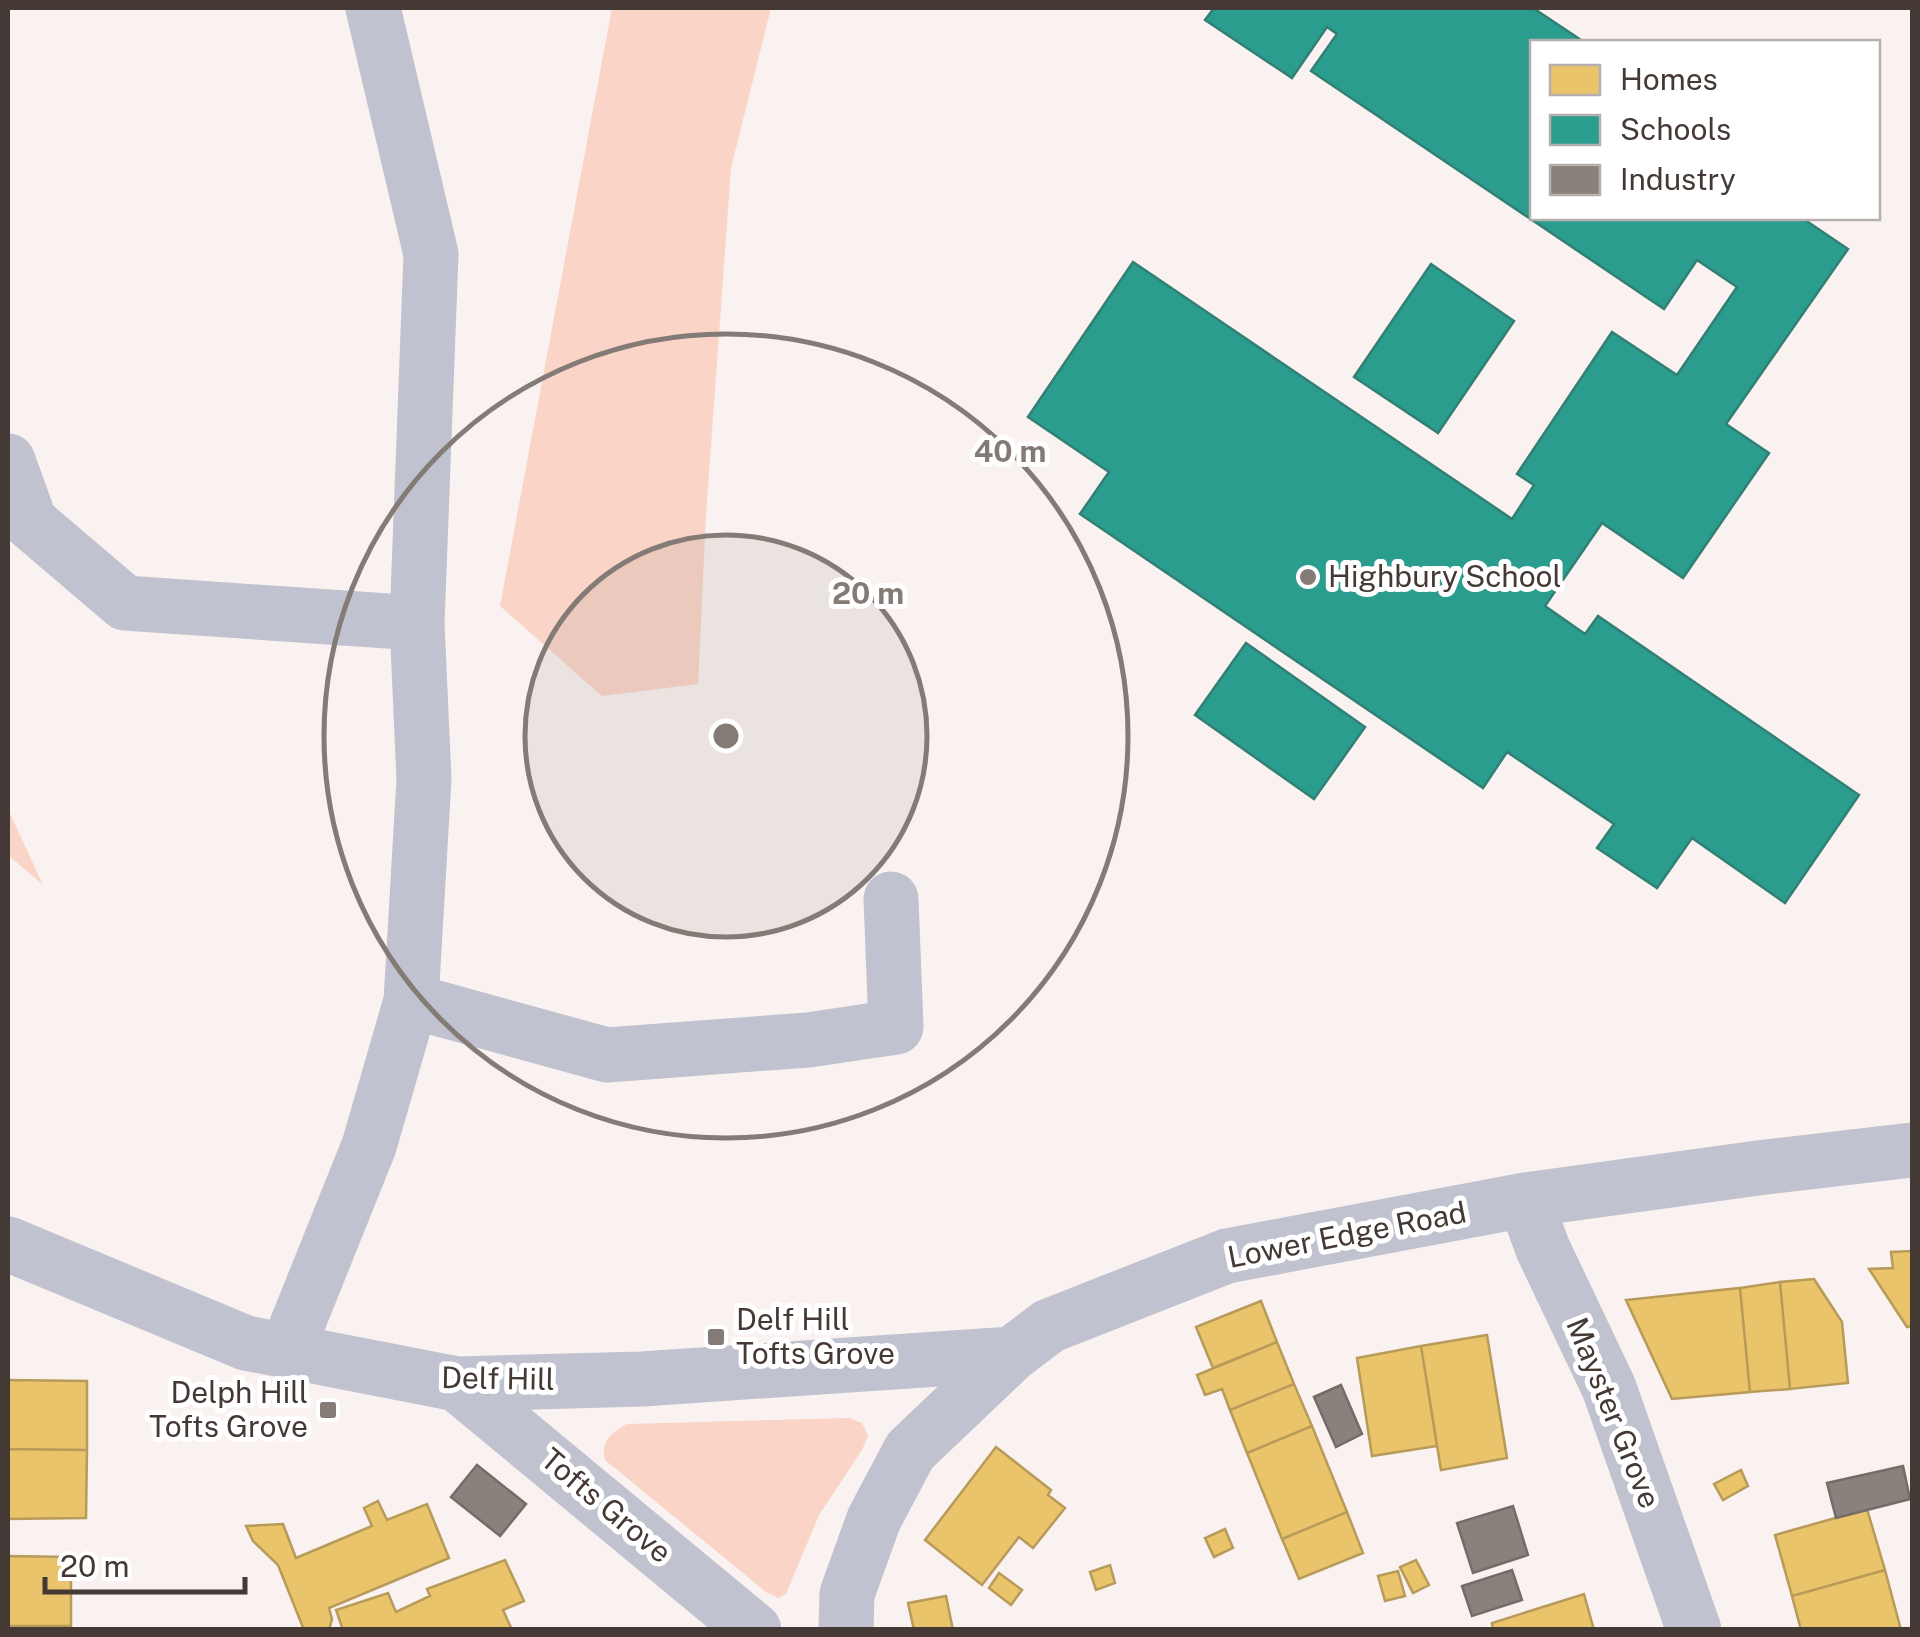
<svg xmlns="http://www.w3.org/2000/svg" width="1920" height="1637" font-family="'Public Sans',sans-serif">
<rect width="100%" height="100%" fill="#f9f2f0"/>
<path fill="#fad4c6" d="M612,8H771L731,168L706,515L698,684L602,696L500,606Z
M8,809L43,885L8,855Z
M849,1418L862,1423L868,1436L862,1450L819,1515L786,1594L778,1598L766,1592L605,1460C600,1442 612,1432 627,1424Z"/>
<path fill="#e9c46a" stroke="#b89a5a" stroke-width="2.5" d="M1912,1251V1326L1907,1327L1869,1269L1893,1268L1891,1252Z
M1814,1279L1842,1322L1848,1383L1790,1389L1780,1282Z
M1780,1282L1790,1389L1750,1392L1740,1288Z
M1740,1288L1750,1392L1672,1399L1626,1300Z
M1261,1301L1277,1342L1213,1368L1196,1327Z
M1487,1335L1507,1458L1441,1470L1421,1346Z
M1277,1342L1294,1384L1230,1410L1222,1389L1205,1395L1197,1375Z
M1421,1346L1437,1446L1372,1456L1357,1358Z
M8,1380L87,1381V1450L8,1449Z
M1294,1384L1312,1426L1247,1453L1230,1410Z
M1312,1426L1347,1512L1282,1539L1247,1453Z
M996,1447L1051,1490L1048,1495L1065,1508L1033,1548L1019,1537L982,1585L925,1540Z
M8,1449L87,1450L86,1518L8,1519Z
M1741,1470L1748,1486L1723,1500L1714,1484Z
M378,1501L387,1520L427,1504L449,1558L329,1608L332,1619L329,1630H304L278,1565L253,1541L246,1526L283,1524L296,1558L372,1526L364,1508Z
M1867,1509L1885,1570L1792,1596L1775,1535Z
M1347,1512L1363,1553L1299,1579L1282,1539Z
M1225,1529L1233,1548L1214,1557L1205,1538Z
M8,1556L71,1557V1626H8Z
M505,1560L524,1601L503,1610L512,1630H343L336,1610L388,1593L396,1612L430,1596L427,1589Z
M1416,1560L1429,1585L1413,1593L1400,1567Z
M1110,1565L1115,1583L1096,1590L1090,1572Z
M1885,1570L1901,1630H1801L1792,1596Z
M1398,1571L1405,1596L1385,1601L1378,1576Z
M999,1573L1022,1590L1011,1605L989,1588Z
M1584,1594L1594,1630H1493L1492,1623Z
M946,1596L953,1630H914L908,1603Z
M8,1626H71V1630H8Z"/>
<path fill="#2a9d8f" stroke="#327f74" stroke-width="2.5" d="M1214,8H1533L1584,42H1532V218H1802L1848,249L1726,424L1769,453L1683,578L1602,523L1545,606L1585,634L1598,616L1859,795L1785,903L1692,838L1657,888L1597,848L1614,824L1507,752L1483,788L1080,514L1109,472L1028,417L1133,262L1512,519L1534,485L1517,474L1612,332L1677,375L1737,287L1697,260L1664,309L1311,71L1337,34L1327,27L1292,78L1205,20Z
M1431,264L1514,321L1438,433L1354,377Z
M1246,643L1365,727L1314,799L1195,715Z"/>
<path fill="#8a817c" stroke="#756b67" stroke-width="2.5" d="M1341,1385L1362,1434L1336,1447L1314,1397Z
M477,1465L526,1504L500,1536L451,1497Z
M1903,1466L1910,1499L1836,1518L1827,1483Z
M1513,1506L1528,1555L1473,1573L1457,1523Z
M1512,1570L1522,1600L1472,1616L1462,1586Z"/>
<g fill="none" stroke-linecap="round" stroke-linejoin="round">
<path stroke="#c0c2cf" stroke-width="55" d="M8,461L30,522L125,603L417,623
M411,1001L607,1055L808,1040L896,1027L891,899
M1525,1200L1543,1249L1609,1388L1694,1630
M8,1244L246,1343L457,1384L642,1379L1012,1354
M287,1350L369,1146L411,1001L424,779L417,623L431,254L373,8
M457,1384L754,1630
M846,1630L847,1594L874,1519L910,1451L1012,1354L1049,1326L1227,1256L1525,1200L1758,1168L1912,1150"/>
</g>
<circle cx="726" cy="736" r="201" fill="#847a76" fill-opacity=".12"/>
<g fill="none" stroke="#847a76" stroke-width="5">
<circle cx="726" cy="736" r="201"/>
<circle cx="726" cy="736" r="402"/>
</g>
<g fill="#847a76" stroke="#fff" stroke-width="4">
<circle cx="1308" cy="577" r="10"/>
<rect x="706" y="1327" width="20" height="20" rx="5"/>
<rect x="318" y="1400" width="20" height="20" rx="5"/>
</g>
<g text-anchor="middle" stroke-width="10" stroke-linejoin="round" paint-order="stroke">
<g font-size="30" fill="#453935" stroke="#fff" text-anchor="start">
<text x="1328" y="587">Highbury School</text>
<text x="736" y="1330">Delf Hill<tspan x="736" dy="34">Tofts Grove</tspan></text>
<text x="308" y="1403" text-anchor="end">Delph Hill<tspan x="308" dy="34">Tofts Grove</tspan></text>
</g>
<g font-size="30" fill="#453935" stroke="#fff">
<text transform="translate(1347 1235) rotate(-11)" y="10">Lower Edge Road</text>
<text transform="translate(498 1379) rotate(1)" y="10">Delf Hill</text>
<text transform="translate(1613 1413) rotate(68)" y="10">Mayster Grove</text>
<text transform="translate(606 1506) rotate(40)" y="10">Tofts Grove</text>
</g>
</g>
<circle cx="726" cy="736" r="15" fill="#847a76" stroke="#fff" stroke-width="5"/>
<g font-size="30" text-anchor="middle" font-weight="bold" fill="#847a76" stroke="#fff" stroke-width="10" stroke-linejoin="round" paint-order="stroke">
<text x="1010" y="462">40 m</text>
<text x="868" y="604">20 m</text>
</g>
<rect width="1920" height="1637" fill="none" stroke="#453935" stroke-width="20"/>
<rect x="1530" y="40" width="350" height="180" fill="#ffffff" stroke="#b5b0ae" stroke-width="2.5"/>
<rect x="1550" y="65" width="50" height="30" fill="#e9c46a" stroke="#b5b0ae" stroke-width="2.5"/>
<text x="1620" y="90" font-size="30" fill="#453935">Homes</text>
<rect x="1550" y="115" width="50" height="30" fill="#2a9d8f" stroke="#b5b0ae" stroke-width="2.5"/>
<text x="1620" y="140" font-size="30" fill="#453935">Schools</text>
<rect x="1550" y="165" width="50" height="30" fill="#8a817c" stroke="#b5b0ae" stroke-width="2.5"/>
<text x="1620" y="190" font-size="30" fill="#453935">Industry</text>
<path d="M45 1577v15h200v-15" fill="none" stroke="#453935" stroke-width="5"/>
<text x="60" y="1577" font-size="30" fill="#453935" stroke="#ffffff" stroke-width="8" paint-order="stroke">20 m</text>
</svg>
